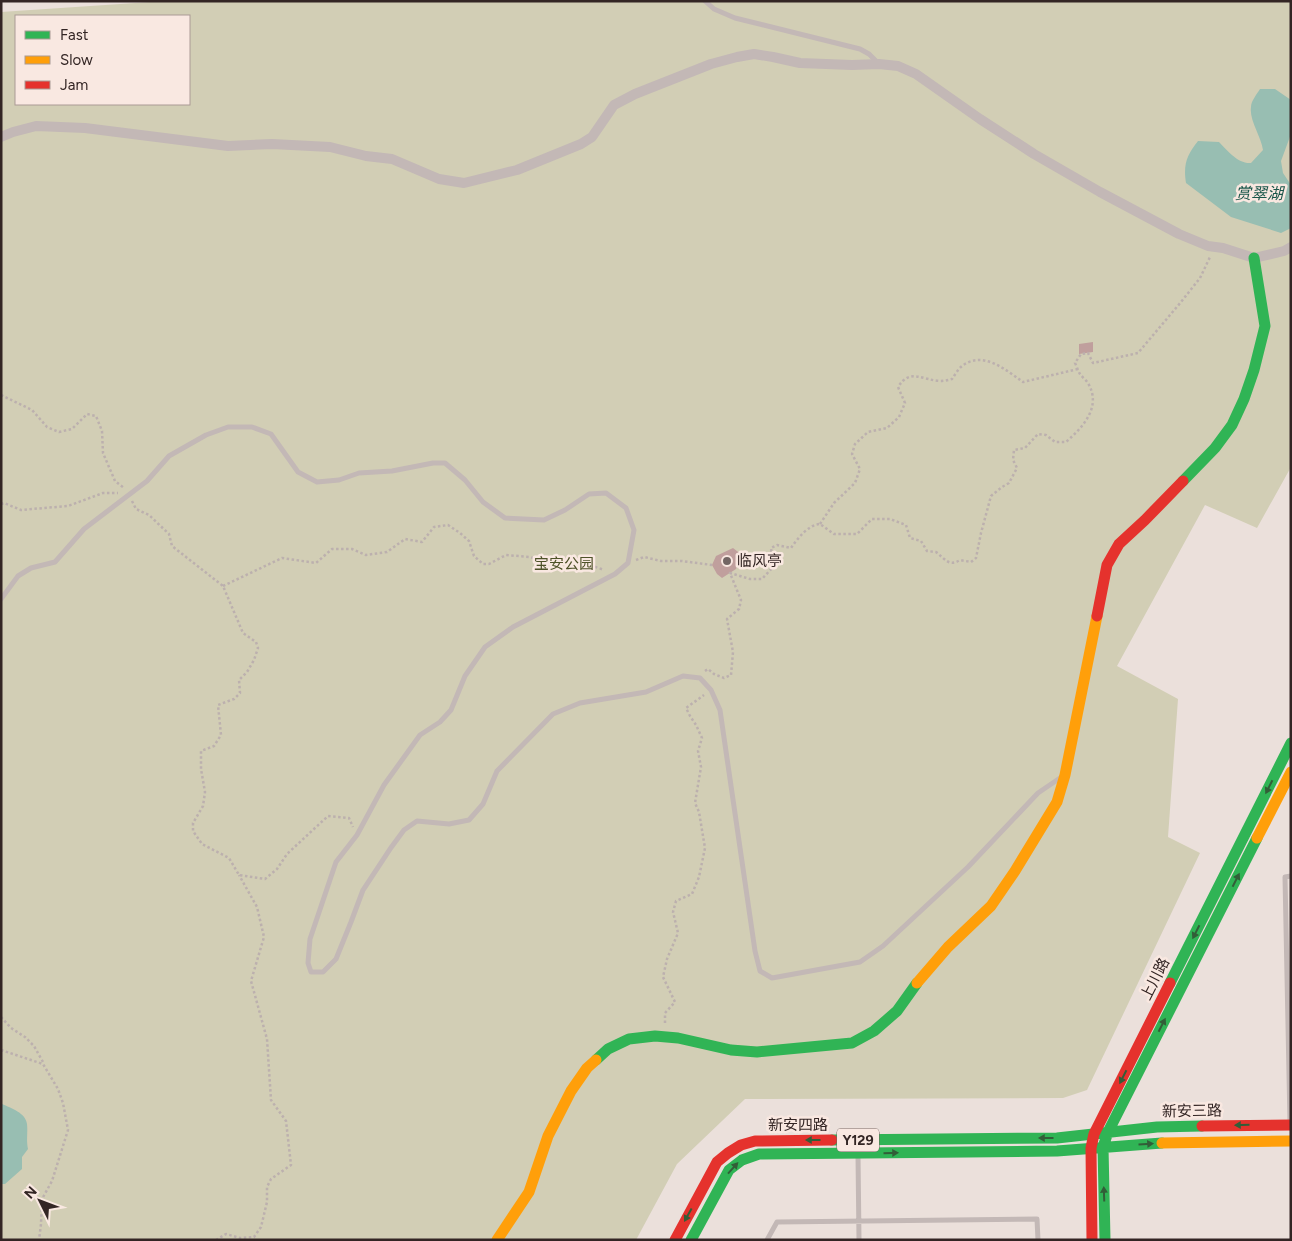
<svg xmlns="http://www.w3.org/2000/svg" width="1292" height="1241" font-family="Figtree,'Noto Sans SC',sans-serif">
<rect width="100%" height="100%" fill="#ebe0db"/>
<path fill="#d2ceb5" fill-rule="evenodd" d="M165,1H1291V467L1257,528L1205,505L1117,666L1178,699L1168,837L1200,853L1087,1090L1063,1098L745,1099L677,1164L636,1240H1V12ZM16,16H189V104H16Z"/>
<path fill="#98beb2" d="M1260,89H1275L1291,100V134L1281,161L1283,173L1291,185V228L1281,233L1231,217L1186,183C1183,164 1187,155 1198,141L1219,142C1228,151 1238,164 1251,163L1263,150C1261,136 1249,120 1251,107C1251,101 1257,94 1260,89Z
M1,1101L2,1104C11,1108 26,1113 27,1124C28,1133 26,1139 28,1149L22,1157V1169L5,1184H1Z"/>
<path fill="#c09f9d" d="M1093,342V352L1079,354V344Z
M733,548L742,555L736,569L722,578L717,574L712,565L716,556Z"/>
<g fill="none" stroke-linecap="round" stroke-linejoin="round">
<path stroke="#bcb0ae" stroke-width="2.5" stroke-dasharray="2.5 2.5" stroke-linecap="butt" d="M1,395L32,410L47,427L59,432L72,429L87,414L96,416L102,431L103,453L115,481L124,488
M132,501L136,509L149,515L169,534L172,546L223,586L243,633L256,642L258,648L254,660L247,672L239,680L240,693L234,699L218,705L221,735L214,746L201,751V769L205,792L203,806L193,823V831L202,844L229,858L239,875L265,879L277,869L287,854L328,816L349,818L353,827
M1,504L4,503L21,510L44,508L68,506L103,493H118
M820,524L834,503L855,483L860,469L852,454L855,444L868,432L887,428L899,417L905,403L898,387C910,368 922,380 940,381C944,381 948,380 952,379C955,375 958,369 962,366C983,350 1006,370 1023,382L1078,369
M636,560L644,557L661,561H682L712,565
M223,586L282,558L316,563L332,549H352L366,555L387,552L405,539L422,542L434,527L448,525L460,533L469,541L474,556L483,564H489L506,555L530,557L546,562H570L593,566L604,570
M705,671L708,669L714,674L724,678L731,675L733,652L727,619L739,609L741,600L730,573L750,579H762L773,567L771,548L777,545L791,548C798,538 808,525 820,524L834,534H857L872,519H890L906,525L910,538L921,541L927,551L936,552C945,559 949,567 960,560L971,562L976,558L981,533L991,496L1002,487L1009,483L1017,468L1013,460L1014,450L1025,448L1038,434L1046,435L1055,442H1066C1083,427 1102,407 1088,383C1086,380 1082,377 1080,374C1078,371 1077,367 1075,363L1081,354L1088,353L1093,363L1138,353L1181,302L1200,278L1210,257
M1,1017L11,1028L25,1037L34,1046L43,1062
M665,1023V1013L675,1002L663,977L667,959L678,933L673,912L676,901L692,894L699,877L705,848L699,812L695,803L701,767L698,751L702,738L696,725L690,716L686,708L704,695
M1,1050L43,1064L58,1089L63,1103L68,1130L52,1181L42,1199L41,1224L39,1240
M216,1240L226,1234L240,1238L254,1237L261,1227L267,1202V1187L271,1179L291,1165L286,1121L271,1100L267,1039L251,981L264,937L257,907L239,875"/>
<path stroke="#c3b8b6" stroke-width="5" d="M705,1L714,9L735,18L860,49L869,54L879,64
M1,599L18,576L31,568L55,562L84,529L147,481L169,456L206,435L228,427H252L271,434L298,472L317,482L339,480L359,473L392,471L433,463H445L465,480L483,502L505,518L544,520L565,510L589,494L606,493L626,508L634,530L628,563L615,574L513,627L485,647L465,676L451,710L440,722L420,735L384,785L357,835L336,862L310,939L308,963L311,972H323L336,959L351,922L363,890L390,849L404,830L417,821L449,824L469,820L483,804L497,771L553,714L580,703L646,692L683,676L700,678L711,690L720,710L755,951L760,971L772,978L860,962L883,946L968,867L1038,793L1060,778
M1290,1123L1285,877L1291,876
M858,1155L859,1240
M767,1240L777,1222L1037,1219L1038,1240"/>
<path stroke="#c3b8b6" stroke-width="10" d="M1,137L13,132L36,126L85,128L228,146L272,144L330,147L366,156L392,159L439,179L464,183L517,170L581,144L592,137L614,105L635,94L711,64L737,57L754,54L773,57L800,63L852,65L879,64L898,66L916,74L980,119L1034,154L1100,192L1179,234L1208,246L1223,248L1254,258L1284,251L1291,247"/>
<path stroke="#30b455" stroke-width="11" d="M1183,481L1215,448L1232,425L1244,399L1254,370L1265,326L1254,258
M1170,983L1291,743
M596,1060L608,1049L629,1039L655,1036L678,1038L731,1050L757,1052L852,1043L874,1031L897,1011L917,983
M832,1140L1057,1138L1157,1127L1202,1126
M691,1240L729,1170L742,1160L759,1154L1057,1151L1162,1143
M1105,1240L1103,1147L1108,1132L1257,838"/>
<path stroke="#ff9f0a" stroke-width="11" d="M1257,838L1291,772
M917,983L948,947L991,906L1015,871L1057,802L1065,775L1097,616
M1162,1143L1291,1141
M497,1240L529,1192L548,1136L571,1091L587,1068L596,1060"/>
<path stroke="#e5322d" stroke-width="11" d="M1097,616L1107,565L1119,544L1145,520L1183,481
M1202,1126L1291,1125
M675,1240L717,1162L728,1153L741,1145L755,1141L832,1140
M1092,1240L1091,1148L1094,1134L1170,983"/>
</g>
<defs><path id="oneway-solid" d="M-6-.8H1V-3.2L6.5 0L1 3.2V.8H-6Z" transform="scale(1.25)"/></defs>
<g fill="#325e38">
<use href="#oneway-solid" transform="translate(1269 787) rotate(117)"/>
<use href="#oneway-solid" transform="translate(1236 880) rotate(-63)"/>
<use href="#oneway-solid" transform="translate(1196 932) rotate(117)"/>
<use href="#oneway-solid" transform="translate(1162 1025) rotate(-63)"/>
<use href="#oneway-solid" transform="translate(1123 1077) rotate(117)"/>
<use href="#oneway-solid" transform="translate(1242 1125) rotate(179)"/>
<use href="#oneway-solid" transform="translate(1046 1138) rotate(180)"/>
<use href="#oneway-solid" transform="translate(813 1140) rotate(180)"/>
<use href="#oneway-solid" transform="translate(1146 1144) rotate(-4)"/>
<use href="#oneway-solid" transform="translate(891 1153) rotate(-1)"/>
<use href="#oneway-solid" transform="translate(733 1168) rotate(-48)"/>
<use href="#oneway-solid" transform="translate(1104 1194) rotate(-92)"/>
<use href="#oneway-solid" transform="translate(688 1215) rotate(119)"/>
</g>
<circle fill="#736664" stroke="#f9e8e1" stroke-width="2" cx="727" cy="561" r="5"/>
<g text-anchor="middle" stroke-width="5" stroke-linejoin="round" paint-order="stroke">
<rect fill="#f9e8e1" stroke="#6e605d" stroke-width="1" x="837" y="1128.5" width="42" height="23" rx="4"/>
<g font-size="14" font-weight="bold" fill="#332524">
<text x="858" y="1145">Y129</text>
</g>
<g font-size="15" fill="#332524" stroke="#f9e8e1" text-anchor="start">
<text x="737" y="566">临风亭</text>
</g>
<g font-size="15" fill="#4e5228" stroke="#f9e8e1">
<text x="564" y="569">宝安公园</text>
</g>
<g font-size="15" fill="#332524" stroke="#f9e8e1">
<text transform="translate(1155 979) rotate(-63)" y="5">上川路</text>
<text transform="translate(1192 1111) rotate(-1)" y="5">新安三路</text>
<text x="798" y="1130">新安四路</text>
</g>
<g font-size="16" font-style="italic" fill="#195549" stroke="#f9e8e1">
<text x="1259" y="199">赏翠湖</text>
</g>
</g>
<rect width="1292" height="1241" fill="none" stroke="#332524" stroke-width="5"/>
<rect x="15" y="15" width="175" height="90" fill="#f9e8e1" stroke="#aa9a95"/>
<rect x="25" y="31" width="25" height="8" fill="#30b455" stroke="#aa9a95"/>
<text x="60" y="40" font-size="15" fill="#332524">Fast</text>
<rect x="25" y="56" width="25" height="8" fill="#ff9f0a" stroke="#aa9a95"/>
<text x="60" y="65" font-size="15" fill="#332524">Slow</text>
<rect x="25" y="81" width="25" height="8" fill="#e5322d" stroke="#aa9a95"/>
<text x="60" y="90" font-size="15" fill="#332524">Jam</text>
<g transform="translate(40 1201) rotate(312)" stroke="#f9e8e1" stroke-width="4" paint-order="stroke">
<path d="M0-4L9 19L0 12L-9 19Z" fill="#332524"/>
<text y="-8" font-size="14" font-weight="bold" text-anchor="middle" fill="#332524">N</text>
</g>
</svg>
